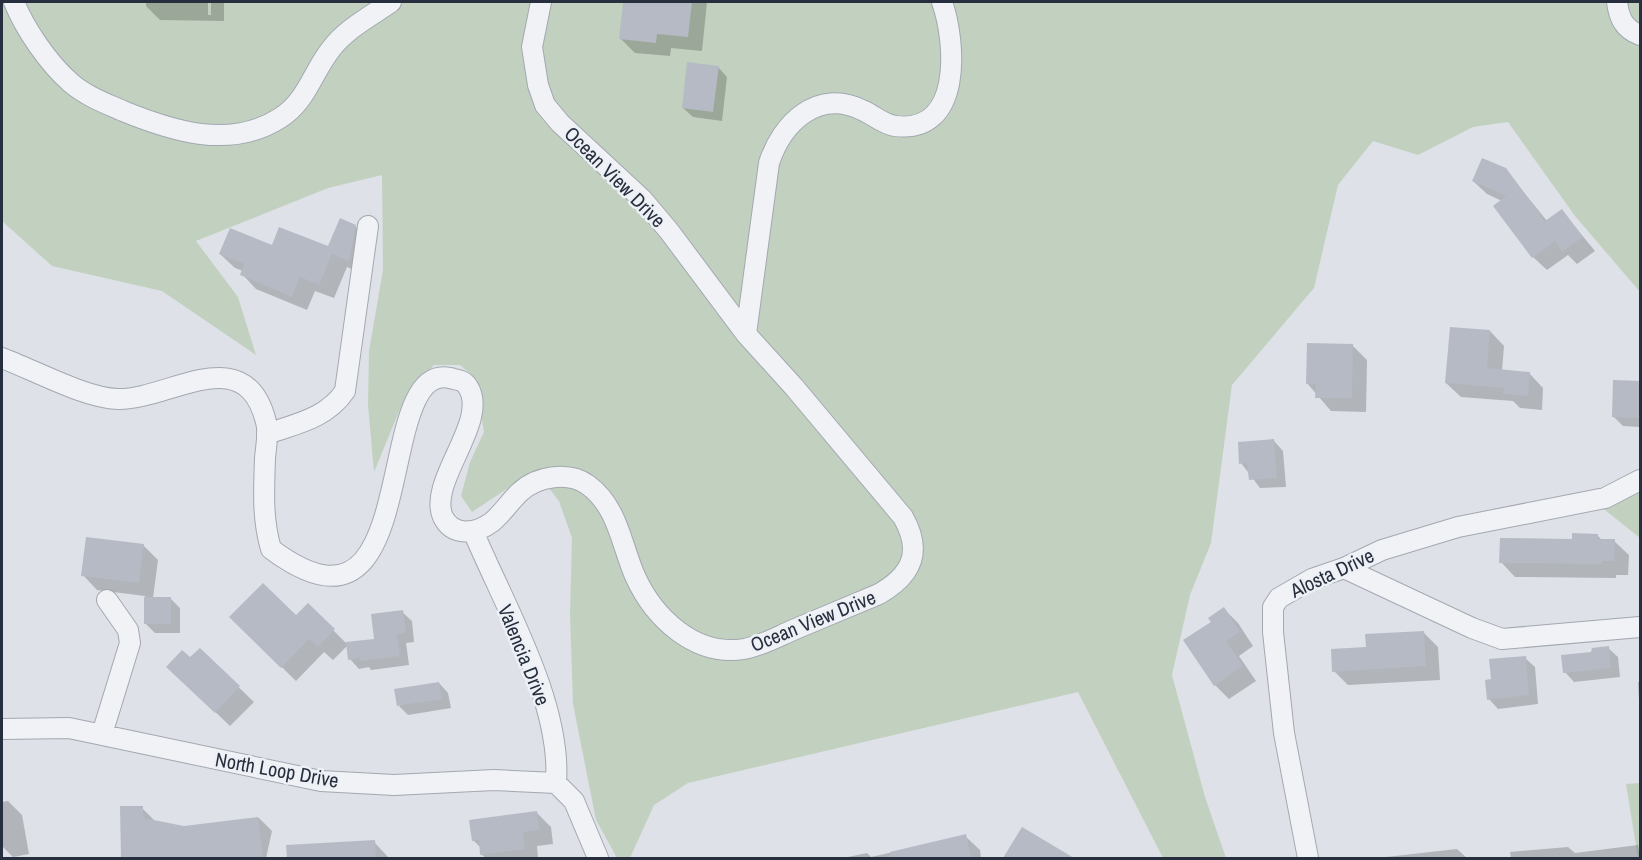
<svg xmlns="http://www.w3.org/2000/svg" width="1642" height="860" font-family="'Archivo Narrow',sans-serif">
<rect width="100%" height="100%" fill="#dee1e7"/>
<path fill="#c2d1bf" d="M2,2H1640V292L1575,216L1508,122L1473,127L1418,155L1373,141L1338,185L1314,288L1232,385L1211,543L1190,595L1172,675L1205,797L1226,858H1163L1078,692L688,783L654,805L630,858H617L596,820L573,704L570,614L572,538L559,501L535,470L472,512L461,496L470,462L484,432L474,377L460,365H434L405,397L374,472L368,405L369,351L383,270L382,175L328,188L196,241L238,297L256,355L162,291L52,266L2,221Z
M1640,490V538L1600,506Z
M1640,783V858H1638L1626,784Z"/>
<path fill="#0003" d="M146,2H208V15H211V2H224V21L160,20L146,6Z
M624,2H707L702,51L671,48L670,56L635,53L621,39Z
M718,67L727,77L722,121L693,117L683,108Z
M1505,169L1547,221L1562,211L1595,251L1577,264L1568,255L1547,270L1533,257L1502,201L1487,194L1473,181Z
M355,226L370,241L364,274L347,267L334,298L315,291L307,310L256,289L242,274L243,271L235,268L220,254L272,247L329,248Z
M1490,331L1504,346L1502,371L1529,373L1543,388L1542,410L1520,408L1513,401L1461,397L1446,383Z
M1353,346L1367,360L1366,412L1331,411L1307,383Z
M1640,383V427L1623,426L1613,416Z
M1274,441L1283,451L1286,487L1260,488L1241,463Z
M1597,535L1602,540L1614,541L1629,555L1628,575H1616V578L1515,577L1501,562Z
M143,545L158,560L153,598H170L180,608V633H155L145,623V596L97,590L83,575Z
M308,605L347,644L376,640L402,612L412,621L414,642L406,643L409,665L371,670L369,667L359,669L350,659L348,645L333,660L324,652L296,681L231,617H296Z
M1224,609L1238,623L1253,646L1239,656L1256,681L1229,699L1215,685L1213,622Z
M1423,632L1438,647L1440,680L1348,685L1334,671L1367,648Z
M1608,648L1618,657L1620,677L1574,682L1565,672L1593,654Z
M200,650L254,702L230,726L183,681L190,659Z
M1525,658L1535,667L1538,704L1498,709L1489,699L1493,681Z
M1638,682H1640V718Z
M439,683L448,693L451,708L408,715L399,706Z
M8,801L22,815L29,854L13,857L2,846V802Z
M121,808H142L155,821L184,828L259,818L272,831L266,858H122Z
M536,812L551,827L553,844L537,846L538,858H486L482,855L481,848L473,840Z
M1022,829L1071,858H1009L1007,856Z
M965,836L980,850L981,858H843L867,853L871,857Z
M374,842L389,858H304L303,846Z
M1638,845L1640,858H1511L1510,852L1568,847L1575,853Z
M1457,849L1467,858H1377Z"/>
<path fill="#b5bac4" d="M623,2H692L688,37L657,34L656,43L619,39Z
M687,62L719,66L713,112L682,108Z
M1482,158L1506,168L1545,221L1562,209L1583,237L1562,252L1555,241L1532,258L1493,206L1506,196L1472,181Z
M340,218L356,225L349,261L332,254L319,285L300,277L292,297L240,275L244,264L219,254L230,228L272,245L279,227L328,246Z
M1450,327L1490,330L1487,368L1530,372L1528,396L1503,394L1504,388L1445,383Z
M1307,343L1353,344L1352,398H1315L1316,384H1306Z
M1613,380L1641,381V418L1612,417Z
M1274,439L1277,478L1249,480L1247,463L1239,464L1238,442Z
M1572,533L1598,534V539H1615L1614,561H1602V564L1499,563L1500,538L1572,539Z
M86,537L144,544L139,583L81,576Z
M263,583L296,615L308,603L335,629L318,647L309,639L281,668L229,617Z
M144,597H171V624H144Z
M1224,607L1240,632L1226,641L1243,666L1214,686L1183,640L1211,622L1208,618Z
M403,610L406,633L397,634L400,656L360,661V658L348,660L346,642L374,639L371,614Z
M1424,631L1426,666L1332,672L1331,649L1366,647L1365,634Z
M1609,646L1611,668L1563,673L1561,655L1591,652L1592,648Z
M200,648L240,686L215,713L166,667L182,650L190,657Z
M1526,656L1529,695L1487,700L1485,680L1491,679L1489,659Z
M439,682L442,699L397,706L394,689Z
M120,806H143V818L184,826L258,817L263,858H121Z
M537,811L539,830L523,832L525,849L480,855L479,840L472,841L469,820Z
M1022,827L1074,858H1003Z
M966,834L971,858H890V852Z
M375,840L376,858H287L286,845Z"/>
<g fill="none" stroke-linecap="round" stroke-linejoin="round">
<defs>
<path id="minor" d="M14,2C25,29 48,63 71,83C86,96 105,103 123,111C172,131 230,150 280,118C307,101 312,73 331,49C346,29 371,16 391,2
M1617,2C1619,18 1624,29 1640,35
M746,334L769,163C782,123 818,88 862,110C874,115 882,124 895,126C963,135 956,42 942,2
M2,358C34,370 85,398 118,399C170,400 245,338 266,422C269,432 266,447 265,458C264,490 262,518 271,549C427,666 370,361 450,378C458,380 464,380 468,387C490,421 427,482 443,517C453,537 476,534 492,522C503,513 510,501 520,492C537,476 569,471 588,485C618,507 621,544 635,576C654,618 695,657 744,649C761,646 777,637 793,630C822,618 851,606 879,594C912,575 923,552 903,517L794,387L746,334L669,231L642,199L560,123L545,105L538,85L532,47L541,2
M267,434C296,424 327,418 345,391L368,226
M473,531C504,605 562,703 556,783
M1344,568L1472,628L1502,639L1640,627
M2,729L69,728L321,781L394,785L494,780L556,783
M102,734L130,643L128,630L107,600
M556,783L574,801L598,858
M1308,858L1284,733L1273,632V607L1279,598L1312,579L1344,568L1382,550L1458,527L1605,498L1640,480"/>
</defs>
<use href="#minor" stroke="#a3a8b1" stroke-width="22"/>
<use href="#minor" stroke="#f0f2f6" stroke-width="20"/>
</g>
<g text-anchor="middle" stroke-width="5" stroke-linejoin="round" paint-order="stroke">
<g font-size="20" fill="#272e3e" stroke="#edf0f5">
<text transform="translate(615 177) rotate(45)" y="7">Ocean View Drive</text>
<text transform="translate(1332 573) rotate(-25)" y="7">Alosta Drive</text>
<text transform="translate(813 621) rotate(-22)" y="7">Ocean View Drive</text>
<text transform="translate(524 655) rotate(68)" y="7">Valencia Drive</text>
<text transform="translate(277 770) rotate(10)" y="7">North Loop Drive</text>
</g>
</g>
<rect width="1642" height="860" fill="none" stroke="#272e3e" stroke-width="6"/>
</svg>
